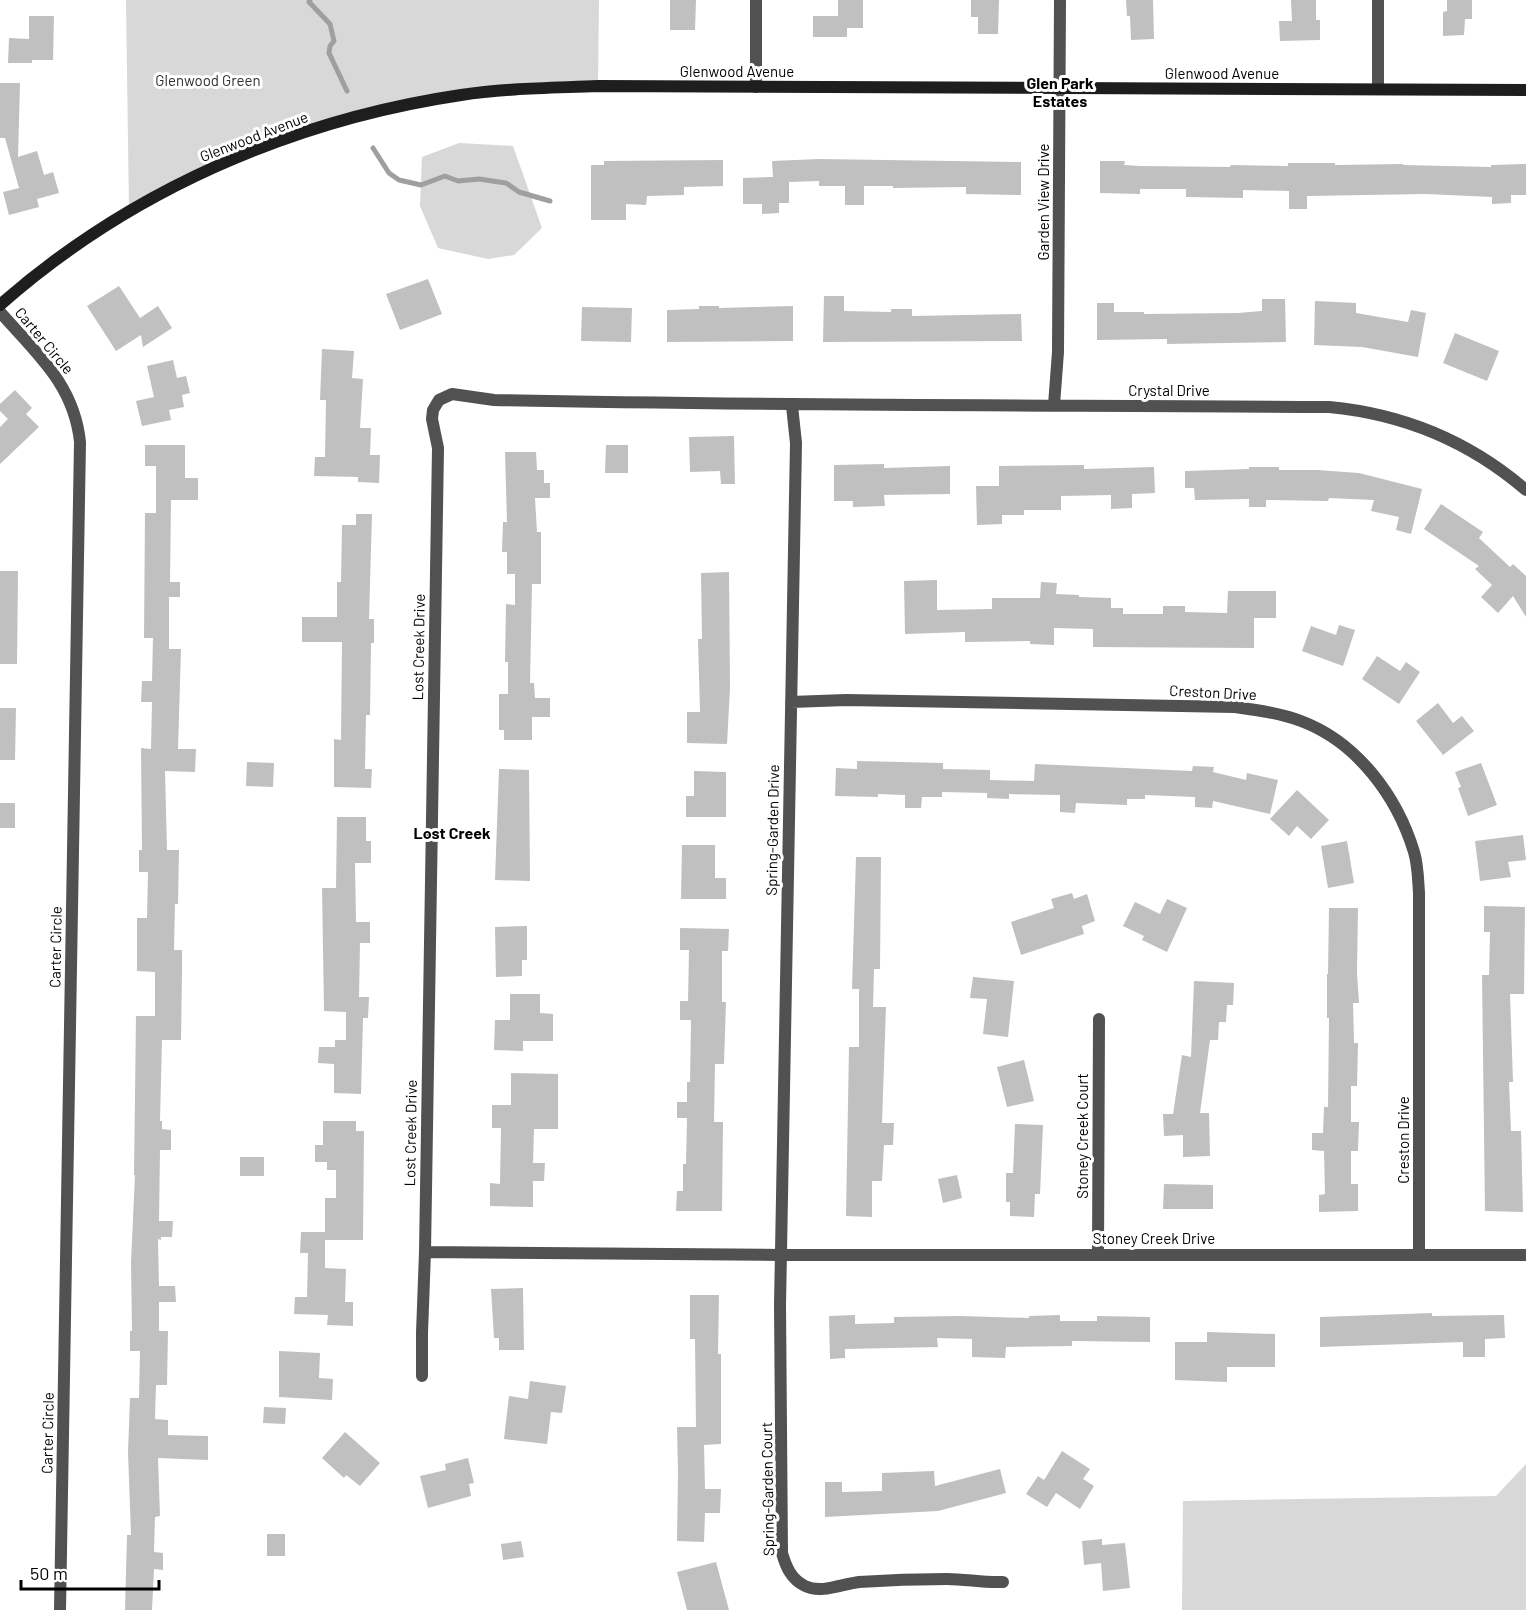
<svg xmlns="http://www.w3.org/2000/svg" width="1526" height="1610" font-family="Barlow,sans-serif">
<rect width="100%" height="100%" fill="#fff"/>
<path fill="#d8d8d8" d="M126,0H599L598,86L463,95L280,140L129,211Z
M459,143L513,146L542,228L514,255L488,259L438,248L420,206L422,157Z
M1526,1464V1610H1182L1183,1501L1496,1496Z"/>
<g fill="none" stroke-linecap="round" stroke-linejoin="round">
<path stroke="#9f9f9f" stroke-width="5" d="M310,0L309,2L330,24L334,41L330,46L329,53L347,91
M373,148L389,173L399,180L421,185L445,176L458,181L479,179L499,182L506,183L519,192L550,201"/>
</g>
<path fill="#c0c0c0" d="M670,0H696L695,30H670Z
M838,0H863V28H847V37H813V16H838Z
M971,0H999L998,34H978V17H971Z
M1126,0H1153L1154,39L1131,40L1130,16H1127Z
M1291,0H1316V20H1320V40L1280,41L1279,21H1292Z
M1447,0H1472V19H1465L1464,35L1443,36V12L1447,11Z
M29,16H54L53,60H32V63H8L9,38L29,39Z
M0,83H20L18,157L37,151L44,175L53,172L59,193L37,199L39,207L9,215L3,192L19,188L5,138H0Z
M819,159L1021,162V195L966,194V187L893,188V186H864V205H845V186H819V181L789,182V203H779V213L762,214V204H743V178L773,177L772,161Z
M723,160V186L684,187V195L647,196L646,205L626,204V220H591V165H604V161Z
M1100,161H1125L1124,165L1140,166L1230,167L1231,165L1288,166V163H1335V165L1403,164V165L1491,167V165L1526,164V195H1511V203L1492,204V197L1426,194L1307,196V209H1289V191L1243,190V198L1186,197V189H1140V194L1100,193Z
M428,279L442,314L400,330L386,294Z
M119,286L140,318L158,306L172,328L143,347L141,335L116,351L87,306Z
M824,296H844V311L891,312V309H912V316L1021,314L1022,341L823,342Z
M1262,299H1285L1286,342L1167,344V339L1097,340V303H1114V312H1144V314L1238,313L1262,311Z
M1315,301L1356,303V313L1408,322L1411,310L1426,313L1418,357L1362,347L1314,345Z
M699,306H719V308L793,306V341L667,342V310L699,309Z
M582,307L632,308L631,342L581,341Z
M1455,333L1499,351L1487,381L1443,363Z
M322,349L354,351L352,378L363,379L360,428H371L370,455H380L379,483L358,482V477L314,476L315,457H325L326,400H320Z
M173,360L177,378L186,376L190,393L182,395L184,407L169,410L171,420L142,426L136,401L154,397L147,366Z
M15,390L32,408L26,414L39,427L0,464V427L8,419L0,411V404Z
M734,436L735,484H721L720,471L690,472L689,437Z
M145,445H185V478H198V500H171L170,582H180V597H169V649H181L178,749H196L195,772L165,771L167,850H179L178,904H175L174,950H182V972L181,1040H162L160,1121H162V1129L171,1130V1150H160L159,1221H173L172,1237H161V1240L158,1239L159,1286H175L176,1302H159V1331H168L167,1385H156L155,1419L168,1420V1435L208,1436V1460L158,1458L160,1516L155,1517L154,1552L163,1553V1570L154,1569L152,1610H125L127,1535H131L128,1452L130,1398H139L140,1351H130V1331H132L131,1262L135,1175H134L136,1016H155V972L137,971V918H147L148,872H139V850H142L141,748L151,749L152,702H141L142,681H152L153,638H144L145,513H156V466H145Z
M606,445H628V473H605Z
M505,452H536L537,470H544V483H550V498H535L537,532H541V584H532L530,683H534L535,698H550V717H532V740H504V730H499V694H508V662H505L506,604L515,605V574H507V552H502L503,522H507Z
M884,464V468L950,466V494L884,495L885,506L853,507V501H834V465Z
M1084,465V469L1154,467L1155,493L1132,494V508L1111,509V495L1061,496V510H1024V515H1002V524L977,525L976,486H999V466Z
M1249,467H1279V470H1317L1359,473L1422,489L1411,534L1396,530L1399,517L1371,511L1374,500L1329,498L1328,501L1266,500V507H1249V499L1195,500L1194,488H1185V471L1249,469Z
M1441,504L1483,532L1479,538L1510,567L1513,564L1526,576V617L1513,596L1498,613L1481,597L1492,585L1475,569L1479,566L1424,529Z
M356,514H372L369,619H374V643H371L370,715H366L365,769H372L371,788L334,787V739L341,740L342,642H302V617H337V582H341L342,525H356Z
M0,571H18L17,664H0Z
M729,572L730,688L727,744L687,743V712H700L698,639H702L701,573Z
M937,580V610L992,609V598H1040L1041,582L1057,583L1056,594L1079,595V597L1111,598V608H1123V614H1163V606H1185V612L1227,613L1228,591H1276V618H1254V648L1093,647V629L1054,628V645L1030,644V641L965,642V632L905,634L904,581Z
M1339,625L1355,630L1343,666L1302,651L1311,626L1336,635Z
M1377,656L1400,671L1406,662L1420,672L1399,704L1362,679Z
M1438,703L1453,723L1462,716L1474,731L1443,755L1416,721Z
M0,708H16L15,760H0Z
M857,761L943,763V769L990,770V780L1034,781L1035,764L1192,771L1193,766L1214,767L1213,772L1246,780L1247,773L1278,780L1270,814L1213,801L1212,808L1195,807V797L1145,795V799H1127V805L1076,803L1075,813L1060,812V795L1009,794V799L987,798V793L942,792V797H922L921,808H905V795L878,794V797L835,796L836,768L857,769Z
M247,762L274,763L273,787L246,786Z
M1481,763L1497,805L1468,816L1458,788L1461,787L1455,772Z
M499,769L529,770L530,881L495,880Z
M694,771L726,772V817H686V796H694Z
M1297,790L1329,820L1311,839L1297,826L1289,836L1270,819Z
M0,803H15V828H0Z
M337,817H366V841H371V863H355L356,922H370V943H360L359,997H369L368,1018H363L361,1094L334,1093V1064L318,1063L319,1047H335V1040H346V1012L324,1011L322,888H336Z
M1523,835L1526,860L1508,862L1511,877L1480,881L1475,841Z
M1347,841L1354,883L1328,888L1321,846Z
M682,845H715V878H726V899H681Z
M856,857H881L880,969H874L873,1007H886L882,1123H894L893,1145H884L882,1181H872V1217L846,1216L849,1047H859V989H852Z
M1072,893L1074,899L1087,894L1095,921L1082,926L1084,934L1021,955L1011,922L1054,908L1051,899Z
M1167,899L1187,908L1167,952L1142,940L1144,936L1123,926L1135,902L1160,914Z
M1484,906L1525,907L1524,994H1510L1513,1082H1509L1511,1131H1521L1523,1212L1485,1211L1482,975H1489L1490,932H1484Z
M1329,908H1358L1357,973L1359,1003H1353L1354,1043H1358L1357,1086H1351V1122H1359L1358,1151H1351V1184H1358V1211L1319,1212V1195L1325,1194L1324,1151L1312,1150V1133H1323L1324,1107H1328L1329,1018H1327V974H1328Z
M527,926V960H522V976L496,977L495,927Z
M680,928L729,929L728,951H722V1002H726L724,1064H715L714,1122H723L722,1211H676L677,1191H683V1164H686L687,1118H677V1102H687V1082H690L691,1020H680V1001H688L689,950H680Z
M973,977L1014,981L1008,1037L983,1034L987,999L970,998Z
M1194,981L1234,983L1233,1005H1227L1226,1022H1219L1218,1040H1210L1200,1113H1209L1210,1156L1183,1157V1135L1164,1136L1163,1114H1173L1182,1055L1191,1057Z
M510,994H540V1013L553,1014V1041H523V1051L494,1050L495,1020H510Z
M1024,1060L1034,1101L1007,1107L997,1067Z
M511,1073L558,1074V1129H534L533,1163H545L544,1181H533V1207L490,1206V1183L500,1184L501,1128H492V1105H511Z
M323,1121H356V1131H364L363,1240H325V1268L346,1269L345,1302H353V1326L327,1325L328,1315L294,1314L295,1297H307L308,1253H300L301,1232H325V1198H336V1170H327V1162H315V1145H323Z
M1015,1124L1043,1125L1040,1194H1035L1034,1217L1010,1216V1202H1006V1173H1013Z
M240,1157H264V1176H240Z
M957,1175L962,1198L943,1203L938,1179Z
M1164,1184L1213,1185V1209H1163Z
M523,1288L524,1350H499V1338H494L491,1289Z
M690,1295H719L718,1354H721V1444L704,1445L705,1489H721L720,1513H705L704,1542L677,1541L678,1473L677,1427H696L695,1339H690Z
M1432,1313V1316L1504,1315L1505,1338L1485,1339V1357H1463V1342L1320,1347V1317Z
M855,1315V1324L894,1323V1317L960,1316L1029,1318V1316L1060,1315V1321H1097V1316L1150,1317V1342L1072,1341V1346L1006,1347L1005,1358L972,1357V1339L937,1338L938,1347L845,1349V1358L830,1359L829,1316Z
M1207,1332L1275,1334V1367H1227V1382L1175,1380V1342H1207Z
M279,1351L320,1353L319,1378L333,1379L332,1400L279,1397Z
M530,1381L566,1386L562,1413L551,1412L547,1444L504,1439L509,1396L528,1399Z
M264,1407L286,1408L285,1424L263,1423Z
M345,1432L380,1463L360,1486L346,1475L344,1478L322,1458Z
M1062,1451L1090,1469L1083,1479L1094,1486L1080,1509L1056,1493L1047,1507L1026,1494L1038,1476L1044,1480Z
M468,1458L474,1483L469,1484L471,1496L428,1508L420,1476L446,1470L445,1464Z
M1000,1469L1006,1493L938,1511L825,1517V1482H842V1492L882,1491V1473L934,1471L935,1486Z
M267,1534H285V1556H267Z
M1102,1539V1545L1125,1543L1130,1588L1103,1591L1101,1563L1084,1565L1082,1541Z
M521,1541L524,1557L503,1560L501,1544Z
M716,1562L729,1610H687L677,1572Z"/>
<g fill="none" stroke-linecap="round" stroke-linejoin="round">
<path stroke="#515151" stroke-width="12" d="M756,87V0
M1378,89V0
M0,312C36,353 74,384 80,442L60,1610
M1054,405L1058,352L1060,0
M792,406L796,443L780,1305L782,1553C786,1567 791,1579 805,1586C821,1594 842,1584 859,1582C888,1580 918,1579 947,1579C966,1579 984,1583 1003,1582
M791,702L846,700L1235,707C1257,710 1280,713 1301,721C1357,742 1397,796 1414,852C1418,865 1418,879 1419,893V1255
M425,1252L781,1255H1526
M1098,1254L1099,1019
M422,1376V1333L425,1252L438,448L432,419L433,410L439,400L452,394L494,400C772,406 1050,405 1329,407C1404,414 1469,441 1526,490"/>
<path stroke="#1e1e1e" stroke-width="12" d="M0,305C129,191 292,120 461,95C507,88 552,88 598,86L1526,90"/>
</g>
<g text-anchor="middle" stroke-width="6" stroke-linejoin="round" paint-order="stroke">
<g font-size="15" fill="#000" stroke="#fff">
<text x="737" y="77">Glenwood Avenue</text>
<text x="1222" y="79">Glenwood Avenue</text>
<text transform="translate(254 137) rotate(-21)" y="5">Glenwood Avenue</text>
<text transform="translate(1044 202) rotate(-90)" y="5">Garden View Drive</text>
<text transform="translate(44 341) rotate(50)" y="5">Carter Circle</text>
<text x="1169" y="396">Crystal Drive</text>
<text transform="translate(419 647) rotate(-89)" y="5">Lost Creek Drive</text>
<text transform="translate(1213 693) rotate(3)" y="5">Creston Drive</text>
<text transform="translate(773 830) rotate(-89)" y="5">Spring-Garden Drive</text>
<text transform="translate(56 947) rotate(-89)" y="5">Carter Circle</text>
<text transform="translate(411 1133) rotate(-89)" y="5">Lost Creek Drive</text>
<text transform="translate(1083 1136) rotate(-90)" y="5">Stoney Creek Court</text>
<text transform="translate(1404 1140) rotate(-90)" y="5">Creston Drive</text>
<text x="1154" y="1244">Stoney Creek Drive</text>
<text transform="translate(48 1433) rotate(-89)" y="5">Carter Circle</text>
<text transform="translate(768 1489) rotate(-91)" y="5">Spring-Garden Court</text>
</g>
<g font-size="15" fill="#2f2f2f" stroke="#fff">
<text x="208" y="86">Glenwood Green</text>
</g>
<g font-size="16" font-weight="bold" fill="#000" stroke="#fff">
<text x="1060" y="89">Glen Park<tspan x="1060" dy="18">Estates</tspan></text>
<text x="452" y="839">Lost Creek</text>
</g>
</g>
<path d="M21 1580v9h138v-9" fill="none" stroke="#000000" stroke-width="3"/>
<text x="30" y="1580" font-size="18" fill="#000000" stroke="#ffffff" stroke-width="4.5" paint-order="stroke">50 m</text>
</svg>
